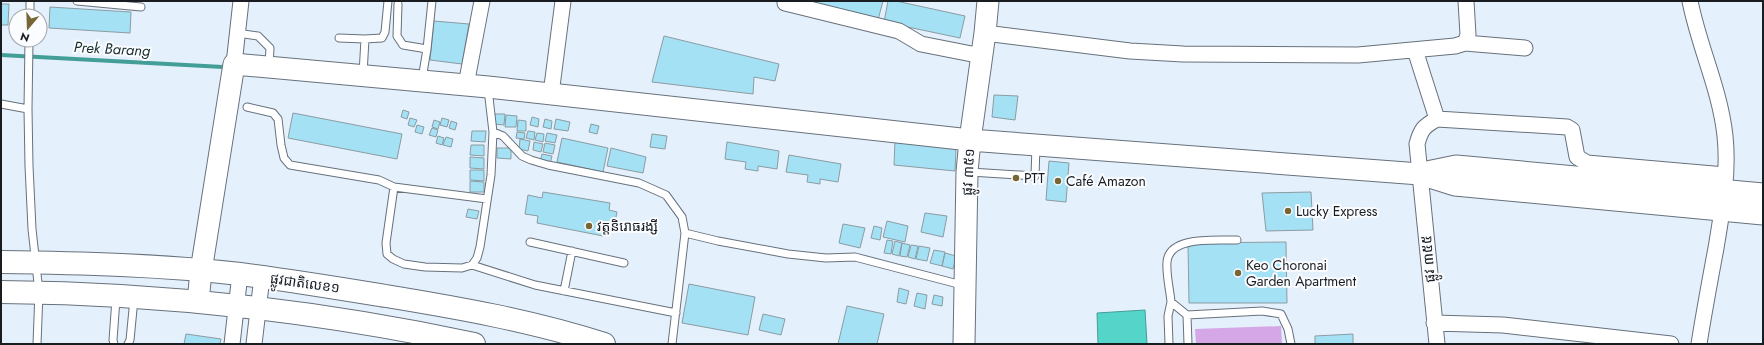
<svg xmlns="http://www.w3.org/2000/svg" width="1764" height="345" font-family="Jost,'Noto Sans Khmer',sans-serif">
<rect width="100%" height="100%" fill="#e5f0fd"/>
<path fill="#d6a7e7" d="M1281,326L1282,344H1196L1195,329Z"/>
<path fill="#55d5ca" stroke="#439e97" d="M1145,310L1147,344H1098L1097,313Z"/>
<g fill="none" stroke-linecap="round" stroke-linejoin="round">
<path stroke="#439e97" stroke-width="4" d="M1,55L223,67"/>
</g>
<path fill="#a4e1f5" stroke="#8b9ca2" d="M802,1H883L878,20Z
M888,1H896L965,16L960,38L884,22Z
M1,4H9L8,25H1Z
M50,7L131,12L130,33L49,28Z
M434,21L469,24L462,64L430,60Z
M664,36L779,64L775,81L754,77L753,94L652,82Z
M994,95L1018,96L1015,120L992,117Z
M403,110L409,112L407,119L401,117Z
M293,113L402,134L397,159L288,138Z
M494,114H505L504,125L494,124Z
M506,115L517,116L516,127H505Z
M532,117L539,119L538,127L530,125Z
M410,118L417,120L414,127L408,125Z
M442,118L449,120L447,127L440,125Z
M545,119L552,121L551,129L543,127Z
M556,119L570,122L568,131L554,129Z
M434,120L440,122L438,129L432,127Z
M518,120L526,121V131H517Z
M451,121L457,123L455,130L449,128Z
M591,124L599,126L597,134L589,132Z
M417,125L424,127L422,134L415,132Z
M432,128L438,130L436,137L429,135Z
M472,131H486L485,142L471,141Z
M528,131L535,132L534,140L526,138Z
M517,132L525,133L524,139L516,138Z
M537,133L544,134L543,142L535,140Z
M547,133L557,135L555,143L545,141Z
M652,134L667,136L665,149L650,147Z
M438,136L444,138L442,145L436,143Z
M446,137L453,139L451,147L443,145Z
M562,138L608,148L603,172L557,162Z
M520,139L530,141L528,151L519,149Z
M895,141L956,149L955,171L894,165Z
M534,142L543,144L541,152L533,150Z
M727,142L779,151L777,169L758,166V171L745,169L746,162L725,159Z
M545,143L555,145L553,154L543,152Z
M471,145H484V156L470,155Z
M497,148H511V159L497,158Z
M611,148L646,157L643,173L607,166Z
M542,154L552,156L550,164L540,162Z
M789,155L841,164L838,182L820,179V184L807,182L808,175L786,172Z
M470,157L484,158V169L470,168Z
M1049,161L1069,163L1066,202L1046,200Z
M470,170H484V181L470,180Z
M470,181L484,182V192H470Z
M543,192L610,203L609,210L617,212L613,231L604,230L603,236L537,223L538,216L525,214L528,195L542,198Z
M1311,192L1313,230L1266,231L1262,193Z
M468,209L479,211L477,219L466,217Z
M925,213L947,216L943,237L921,232Z
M887,221L908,226L905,242L883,237Z
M843,224L865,228L860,248L839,243Z
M874,226L882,228L880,240L871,238Z
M887,240L893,241L891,254L884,253Z
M895,241L902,243L899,256L892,254Z
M1286,242L1287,303H1189L1188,243Z
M902,243L910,245L907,257L900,256Z
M911,245L918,246L915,259L908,257Z
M919,246L930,248L927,261L916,259Z
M934,250L945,252L942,266L930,263Z
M945,253L956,256L953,269L942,266Z
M689,284L755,297L748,335L682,323Z
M899,288L909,291L906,304L897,302Z
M917,293L927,295L925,309L914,306Z
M934,295L943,297L942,306L932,304Z
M847,306L884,314L877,344H838Z
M763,314L785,319L781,335L759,330Z
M186,334L221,339L220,344H184Z
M1353,334V344H1315V336Z"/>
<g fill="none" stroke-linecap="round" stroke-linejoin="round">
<defs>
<path id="lane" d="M77,1L141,7
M398,4L397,36L403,45L427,49L422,79
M30,16V1
M237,33L258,36L270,48L269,65
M339,38L365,39L382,38L385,32L388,1
M29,40L28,109L29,166L32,229L39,292L37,344
M427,49L432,1
M363,74L365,39
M488,89L493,132L503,136L522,156L531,160L548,165L639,183L666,195L682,217L685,233L718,241L788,254L826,258L855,257L962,285
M1,104L28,109
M247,107L273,113L278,119L281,145L284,158L290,165L379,180L394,187L487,199
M970,172L1035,176L1036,146
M394,187L386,243L387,254L393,259L404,264L425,267L462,268L472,265L477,258L480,247L491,175L493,132
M1237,240C1217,241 1169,235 1167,262C1166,275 1170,290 1171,302L1187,315L1262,311L1281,314L1288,329L1291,344
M530,242L624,263
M472,265L535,285L676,313
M564,291L572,251
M1187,315L1188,344
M114,344L113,340L116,299
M128,344L130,340L134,299
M672,344L685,233
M1169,344L1168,316L1171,302"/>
<path id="street" d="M1690,1C1699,47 1720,89 1725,136C1729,173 1722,212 1716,248C1710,280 1704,312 1699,344
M785,3L899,31L921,44L982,56
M985,33L1130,51L1183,54L1358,55L1455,46L1465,43L1525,48
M1465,43L1468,35L1466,1
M1415,50L1437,119
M234,64L241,1
M466,85L482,1
M551,94L563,1
M1434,323L1503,325L1671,344
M232,344L240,274
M254,344L262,277
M1437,344L1417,144C1421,129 1424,126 1437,119L1567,127L1572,130L1577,157L1587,163L1725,175"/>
<path id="secondary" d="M1422,173L1456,166L1763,194
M198,302L201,271L234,64L488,87L970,140L1420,174L1455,185L1763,214
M964,344L967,172L970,140L985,33L988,1"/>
<path id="highway" d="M1,262C81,263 161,265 240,274C289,280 337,288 386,296C459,308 533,321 604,344
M1,292C160,293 319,311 474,344"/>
</defs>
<use href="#lane" stroke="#67717c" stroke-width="9"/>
<use href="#street" stroke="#67717c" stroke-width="17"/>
<use href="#secondary" stroke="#67717c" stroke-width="23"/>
<use href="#highway" stroke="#67717c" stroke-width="24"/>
<use href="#lane" stroke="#fff" stroke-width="7"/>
<use href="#street" stroke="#fff" stroke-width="15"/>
<use href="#secondary" stroke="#fff" stroke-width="21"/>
<use href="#highway" stroke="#fff" stroke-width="22"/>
</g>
<g fill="#776634" stroke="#fafcff" stroke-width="1.5">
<circle cx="1016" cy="178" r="4"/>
<circle cx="1058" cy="181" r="4"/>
<circle cx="1288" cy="211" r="4"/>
<circle cx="589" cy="226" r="4"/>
<circle cx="1238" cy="273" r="4"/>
</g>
<g text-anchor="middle" stroke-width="4" stroke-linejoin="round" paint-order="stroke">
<g font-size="14" fill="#191d21" stroke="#fafcff">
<text transform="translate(968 172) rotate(-87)" y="5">ផ្លូវ ៣៥១</text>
<text transform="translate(1428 259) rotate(-95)" y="5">ផ្លូវ ៣៥៥</text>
<text transform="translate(305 283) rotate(8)" y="5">ផ្លូវជាតិលេខ១</text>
</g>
<g font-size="14" fill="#191d21" stroke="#fafcff" text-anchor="start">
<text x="1024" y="183">PTT</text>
<text x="1066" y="186">Café Amazon</text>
<text x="1296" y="216">Lucky Express</text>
<text x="597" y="231">វត្តនិរោធរង្សី</text>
<text x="1246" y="270">Keo Choronai<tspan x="1246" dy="16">Garden Apartment</tspan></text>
</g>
<g font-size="15" font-style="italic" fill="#192f2d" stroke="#fafcff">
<text transform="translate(112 49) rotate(3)" y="5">Prek Barang</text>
</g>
</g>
<rect width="1764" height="345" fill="none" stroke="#191d21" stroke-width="4"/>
<g transform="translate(28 28) rotate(199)"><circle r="19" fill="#fafcff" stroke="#a0a3a6"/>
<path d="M0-3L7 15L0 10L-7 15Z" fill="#776634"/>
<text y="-6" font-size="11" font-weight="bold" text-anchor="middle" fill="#191d21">N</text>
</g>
</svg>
